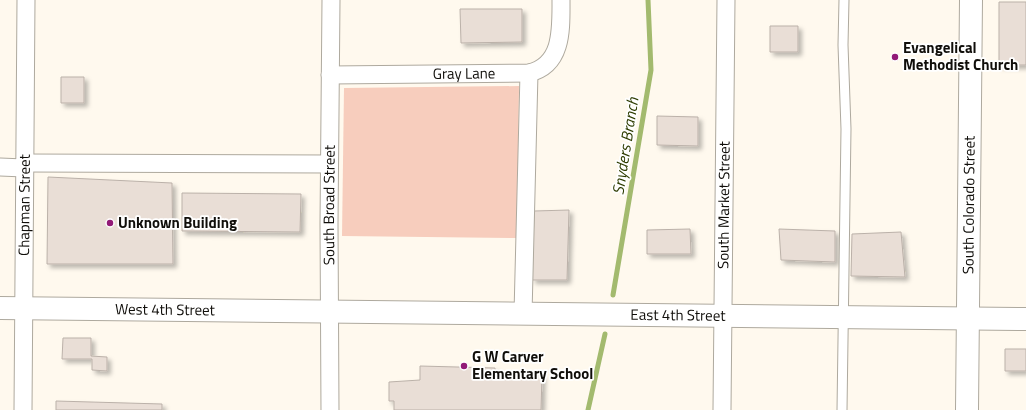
<svg xmlns="http://www.w3.org/2000/svg" width="1026" height="410" font-family="'Titillium Web',sans-serif">
<defs>
<filter id="shadow"><feDropShadow dx="3.5" dy="3.5" stdDeviation="2" flood-color="#0004"/></filter>
</defs>
<rect width="100%" height="100%" fill="#fff9ee"/>
<path fill="#f7cdbd" d="M519,86L517,238L342,236L344,88Z"/>
<g fill="none" stroke-linecap="round" stroke-linejoin="round">
<path stroke="#a3ba6e" stroke-width="5" d="M613,295L651,70L648,0
M588,410L605,334"/>
</g>
<path fill="#e9ded6" stroke="#bbb1a9" filter="url(#shadow)" d="M999,2H1026V65H999Z
M460,9H522V42L461,43Z
M770,26H798V52H770Z
M61,77H84V103H61Z
M657,116L698,117V146L657,145Z
M48,177L172,183L173,264H47Z
M182,193L301,194L300,232L182,231Z
M569,210L567,280H532L534,211Z
M690,229L691,254H647V230Z
M779,229L835,231V262L781,260Z
M901,232L905,277L851,276L852,234Z
M63,338H91V356L107,357V371L92,370V359H62Z
M1005,349H1026V371H1005Z
M420,366L495,368V377H502V374L542,375L541,410H394V401H389V382L420,380Z
M56,401L162,404V410H56Z"/>
<g fill="none" stroke-linecap="round" stroke-linejoin="round">
<defs>
<path id="lane" d="M842,410L846,129L843,45L844,0"/>
<g id="street">
<path id="s1" d="M330,75L529,73C563,65 561,29 561,0"/>
<path d="M24,163L329,164"/>
<path d="M0,167L24,168"/>
<path d="M523,314L529,73"/>
<path id="s2" d="M23,410L26,0"/>
<path id="s3" d="M330,410L329,224L331,0"/>
<path id="s4" d="M722,410L726,0"/>
</g>
<g id="secondary">
<path id="s5" d="M0,308L1026,319"/>
<path id="s6" d="M967,410L971,0"/>
</g>
</defs>
<use href="#lane" stroke="#aea99e" stroke-width="11"/>
<use href="#street" stroke="#aea99e" stroke-width="19"/>
<use href="#secondary" stroke="#aea99e" stroke-width="24"/>
<use href="#lane" stroke="#fff" stroke-width="9"/>
<use href="#street" stroke="#fff" stroke-width="17"/>
<use href="#secondary" stroke="#fff" stroke-width="22"/>
</g>
<g fill="#921977" stroke="#fff" stroke-width="1.5">
<circle cx="895" cy="57" r="4"/>
<circle cx="110" cy="223" r="4"/>
<circle cx="464" cy="366" r="4"/>
</g>
<g text-anchor="middle" stroke-width="3.5" stroke-linejoin="round" paint-order="stroke">
<g font-size="15" font-weight="bold" fill="#100e0a" stroke="#fff" text-anchor="start">
<text x="903" y="53">Evangelical<tspan x="903" dy="17">Methodist Church</tspan></text>
<text x="118" y="228">Unknown Building</text>
<text x="472" y="362">G W Carver<tspan x="472" dy="17">Elementary School</tspan></text>
</g>
<g font-size="15" fill="#100e0a" stroke="#fff">
<text dy="5" stroke="none"><textPath href="#s1" startOffset="134">Gray Lane</textPath></text>
<text dy="5" stroke="none"><textPath href="#s2" startOffset="205">Chapman Street</textPath></text>
<text dy="5" stroke="none"><textPath href="#s3" startOffset="205">South Broad Street</textPath></text>
<text dy="5" stroke="none"><textPath href="#s4" startOffset="205">South Market Street</textPath></text>
<text dy="5" stroke="none"><textPath href="#s6" startOffset="205">South Colorado Street</textPath></text>
<text dy="5" stroke="none"><textPath href="#s5" startOffset="165">West 4th Street</textPath></text>
<text dy="5" stroke="none"><textPath href="#s5" startOffset="678">East 4th Street</textPath></text>
</g>
<g font-size="16" font-style="italic" fill="#2e3c01" stroke="#fff">
<text transform="translate(625 146) rotate(-81)" y="6">Snyders Branch</text>
</g>
</g>
</svg>
